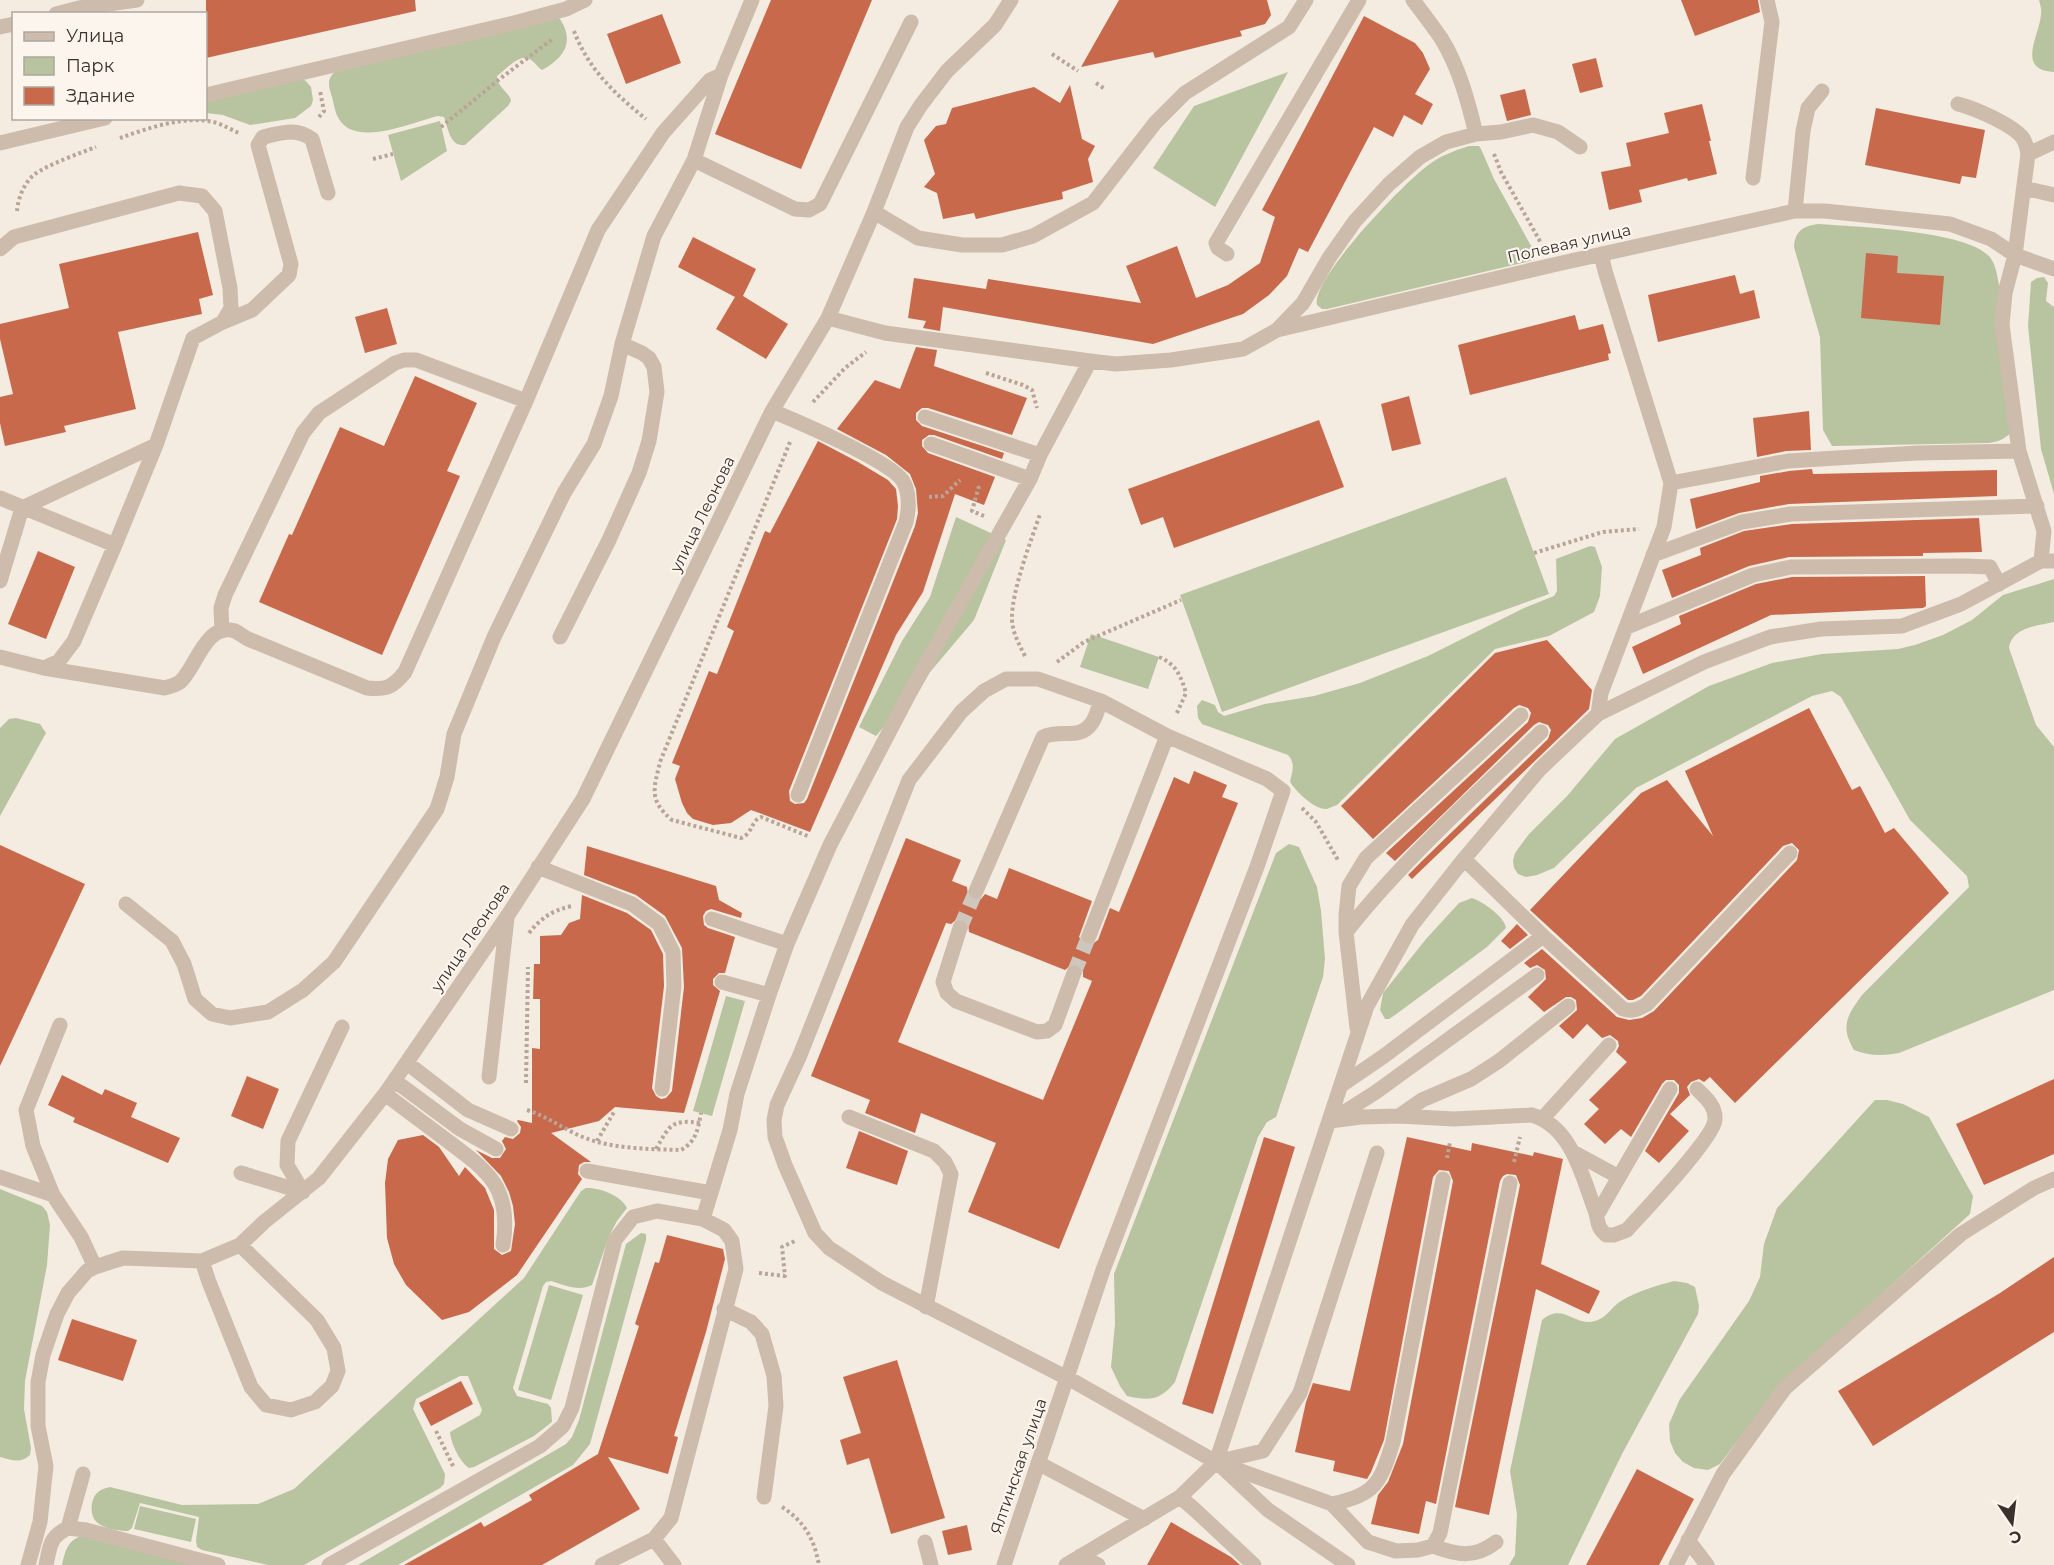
<svg xmlns="http://www.w3.org/2000/svg" width="2054" height="1565" font-family="Montserrat,sans-serif">
<rect width="100%" height="100%" fill="#f4ebe1"/>
<path fill="#b8c4a0" d="M2039,0H2054V72C2015,70 2040,35 2041,14C2042,10 2040,4 2039,0Z
M555,17L560,19C575,42 564,58 542,70C537,67 533,59 527,58C518,55 504,71 497,76C497,88 509,91 511,101L508,106L465,145C450,147 448,128 444,117L438,116C413,122 356,148 339,119C335,113 334,104 332,97C329,87 326,79 335,72Z
M1288,72L1215,207L1153,168L1194,106Z
M302,79L306,81L311,87L313,100L311,106L295,118L250,125L223,115L206,113V100Z
M440,121L447,151L401,181L388,135Z
M1469,146H1479L1481,149L1494,179L1535,253L1534,257L1530,261L1327,309H1322L1317,305C1311,279 1404,183 1427,166C1440,156 1453,151 1469,146Z
M1818,224C1856,227 1964,230 1989,256C1996,264 1997,275 1999,285L2012,432C2004,439 1999,442 1988,443L1832,446L1823,430L1820,337L1794,247C1795,231 1803,226 1818,224Z
M2044,277L2048,283L2046,301L2054,307V494L2041,449L2028,326L2031,282L2037,278Z
M1506,477L1549,594L1222,712L1180,595Z
M956,517L1006,540L974,620L876,736L859,727L902,641L930,597Z
M1590,546L1595,547L1602,567L1600,596L1594,612L1549,636L1495,649L1337,805C1333,806 1330,808 1327,809C1314,810 1296,791 1290,782C1292,772 1296,764 1288,755L1202,724L1198,718L1197,706L1202,700L1215,705L1218,712L1224,716L1265,704L1314,696L1360,683L1428,656L1524,608L1554,596L1557,591L1556,559Z
M2054,579V622C2037,626 2012,627 2009,648L2036,725L2054,747V990L1899,1053C1883,1056 1869,1056 1854,1050C1840,1026 1847,1016 1862,995L1969,887L1967,876L1910,820L1841,697L1832,691L1812,696L1636,788L1554,868L1537,875L1526,877L1518,874L1514,868L1513,861L1515,853L1529,834L1568,795L1615,739L1709,686L1772,663L1822,654L1898,649L1915,645L1943,635L1972,620L2003,595Z
M1091,634L1159,657L1148,689L1080,667Z
M16,718L40,724L46,733L0,816V728L9,719Z
M1289,844L1299,847L1317,887L1321,911L1325,959L1323,977L1276,1117L1267,1122L1258,1137L1175,1382C1160,1401 1149,1401 1127,1396L1120,1386L1111,1367L1115,1324L1114,1274L1276,853Z
M1472,898C1482,901 1505,917 1506,928L1487,947L1395,1015L1389,1019H1385L1380,1010L1383,993L1426,939L1459,903Z
M726,996L745,1001L712,1116L693,1111Z
M1875,1100H1887L1903,1104L1929,1117L1973,1196L1970,1214L1778,1388L1720,1464L1708,1470L1694,1468L1683,1462L1675,1453L1670,1441L1669,1424L1680,1399L1749,1301L1760,1277L1764,1244L1777,1208Z
M586,1188C599,1187 622,1196 627,1208L617,1221L609,1236L592,1285C579,1292 564,1285 551,1281L546,1282L543,1286L513,1388L517,1396L548,1404L551,1408L552,1422L534,1436L474,1467L469,1468C460,1462 451,1444 450,1432L480,1415L482,1410L468,1376H460L416,1399L413,1409L445,1474L444,1484L440,1488L304,1565H268L202,1550L197,1547L196,1541L199,1517L140,1503L132,1528L128,1531C120,1531 106,1529 99,1524C89,1518 90,1500 97,1493C101,1489 106,1488 110,1487L182,1505L258,1504L294,1489L524,1278L581,1191Z
M0,1189L42,1206L47,1212L50,1225L47,1265L25,1381L24,1409L31,1448L30,1455C21,1464 11,1460 0,1457Z
M641,1233L646,1234V1240L590,1444L573,1465L398,1565H358L566,1444L572,1437L579,1420L626,1244Z
M1674,1281L1687,1283L1695,1287L1699,1306L1698,1314L1622,1454L1568,1565H1509L1515,1555L1517,1514L1510,1471L1542,1320C1564,1302 1573,1327 1595,1321C1607,1318 1611,1307 1621,1301C1635,1292 1658,1285 1674,1281Z
M549,1285L583,1295L551,1400L518,1390Z
M140,1506L196,1519L191,1542L134,1529Z
M81,1536L200,1565H62C65,1552 67,1541 81,1536Z"/>
<path fill="#c8694b" fill-rule="evenodd" d="M206,0H415L416,11L206,58Z
M771,0H872L801,169L715,134Z
M1119,0H1267L1271,15L1265,24L1240,31L1242,36L1155,58L1153,52L1081,67Z
M1681,0H1758L1760,12L1695,36Z
M662,14L681,63L626,84L607,34Z
M1364,16L1415,43L1423,53L1430,69L1415,94L1433,104L1422,125L1404,115L1393,137L1374,127L1308,252L1299,248L1287,276L1269,295L1243,314L1153,344L943,307L940,331L923,328L926,321L908,318L914,278L986,289L988,279L1141,303L1126,266L1177,246L1196,298L1228,285L1260,263L1275,217L1262,210Z
M1596,58L1603,87L1580,93L1572,64Z
M1070,85L1082,139L1095,146L1088,159L1093,182L1062,192L1063,199L976,219L974,213L943,219L937,193L924,187L935,174L924,140L936,126L946,124L952,108L1034,87L1060,103Z
M1525,89L1531,115L1507,121L1500,95Z
M1702,104L1711,141H1709L1717,174L1688,181L1687,178L1639,190L1642,202L1609,210L1601,172L1631,166L1626,143L1669,133L1664,113Z
M1876,108L1985,130L1976,178L1962,176L1960,184L1865,165Z
M198,232L213,295L199,299L202,314L118,332L136,409L64,426L66,432L5,446L0,423V397L13,394L0,339V324L69,308L59,264Z
M693,237L756,269L743,296L788,324L766,359L716,329L735,297L678,267Z
M1866,253L1898,256L1897,273L1944,276L1940,325L1861,318Z
M1735,275L1740,294L1754,290L1760,318L1658,342L1648,295Z
M387,308L397,344L365,353L355,317Z
M1575,315L1579,330L1603,324L1611,353L1608,354L1609,360L1470,395L1458,345Z
M916,347L937,350L934,366L1027,398L1012,435L928,408H922L916,413V420L922,426L1004,453L1002,459L934,435H929L922,440V446L928,453L995,477L984,505L955,494L923,592L896,635L810,832L751,810L731,823L713,825L693,819L687,813L682,803L675,779L680,766L672,763L709,671L717,674L734,631L727,627L765,531L770,533L818,441L858,462L888,480L896,489L898,506L897,519L789,791L790,801L795,804L804,803L807,799L915,526L918,513L916,489L910,474L886,455L837,429L875,380L900,389Z
M415,376L477,403L447,471L460,476L382,655L259,602L289,534L292,535L340,427L384,446Z
M1409,396L1421,444L1392,451L1381,404Z
M1809,411L1811,450L1786,451L1757,457L1753,418Z
M1319,420L1344,487L1174,548L1163,517L1141,525L1128,489Z
M1812,469L1813,474L1997,470V496L1789,504L1739,513L1696,529L1690,499L1760,482V476L1789,471Z
M1979,518L1982,552L1923,553V556L1789,557L1749,566L1672,598L1662,570L1701,555L1700,548L1744,531L1792,524Z
M38,551L75,567L46,639L8,624Z
M1925,576L1926,606L1923,608L1771,615L1643,674L1632,647L1681,624L1679,616L1756,584L1792,577Z
M1547,640L1592,690L1589,709L1412,879L1408,875L1423,860L1548,739L1551,730L1548,725L1539,722L1534,725L1395,861L1386,853L1528,722L1531,713L1528,708L1519,705L1514,708L1373,839L1341,806L1495,653Z
M1809,708L1852,790L1860,786L1885,833L1894,828L1949,893L1735,1103L1710,1077L1704,1082L1699,1079L1691,1082L1687,1087L1690,1095L1670,1114L1689,1131L1659,1163L1645,1151L1679,1093V1085L1674,1080H1666L1662,1084L1631,1137L1621,1129L1605,1144L1584,1124L1599,1109L1589,1100L1627,1062L1616,1052L1619,1046L1618,1041L1610,1035L1602,1038L1587,1024L1573,1039L1559,1026L1577,1010L1576,1000L1571,997H1566L1544,1012L1528,997L1546,979L1545,970L1537,965L1530,968L1524,963L1542,949L1617,1017L1629,1020L1642,1018L1654,1011L1797,860L1799,850L1792,843L1783,846L1641,996L1633,1000H1628L1530,910L1641,793L1667,780L1713,836L1685,771Z
M1194,771L1227,785L1222,797L1238,803L1059,1249L968,1212L996,1143L921,1113L915,1133L865,1113L870,1100L811,1076L906,838L961,860L952,881L967,887L968,896L973,900L981,899L985,894L997,899L1009,868L1092,901L1079,937L1085,945H1091L1098,940L1110,908L1119,912L1174,777L1189,784ZM957,919H963L968,922L969,932L1065,970L1072,964H1078L1083,971V977L1092,981L1043,1100L898,1042L946,923L951,924Z
M0,845L85,884L0,1066Z
M587,846L716,886L719,900L742,913L741,918L711,909L706,911L703,916L704,925L708,928L735,937L725,973H719L713,979V985L720,991L684,1113L615,1107L599,1121L551,1133L591,1162H584L579,1165L578,1174L582,1179L517,1275L469,1312L442,1320L406,1285L394,1264L387,1238L385,1183L388,1159L398,1140L423,1135L439,1147L459,1176L465,1167L485,1188L494,1210V1249L502,1255L511,1251L515,1224L513,1206L509,1192L501,1176L476,1150L492,1158H500L506,1149L502,1141L505,1137L513,1139L520,1133L521,1127L517,1121L518,1120L532,1123V1048L540,1049V999H533L534,964H540V936L561,935L569,923L580,919L582,895L627,913L651,930L663,954L664,986L652,1088L656,1096L661,1099L666,1098L672,1091L684,987L682,948L665,916L636,895L584,875Z
M1517,924L1528,935L1510,949L1501,941Z
M62,1075L102,1095L105,1089L137,1103L131,1117L180,1138L168,1163L73,1122L75,1118L48,1105Z
M247,1076L279,1089L263,1129L231,1116Z
M2054,1079V1154L1984,1185L1956,1124Z
M859,1131L908,1151L897,1185L846,1168Z
M1264,1137L1295,1147L1213,1414L1182,1404Z
M1407,1137L1471,1151L1472,1143L1533,1156L1534,1152L1563,1159L1541,1264L1600,1291L1589,1314L1536,1289L1489,1515L1455,1507L1520,1185L1516,1175L1507,1174L1503,1176L1500,1181L1436,1504L1426,1501L1419,1534L1371,1524L1378,1495L1388,1482L1403,1444L1453,1181L1449,1171L1439,1170L1433,1177L1384,1440L1371,1472L1367,1479L1333,1471L1335,1461L1295,1452L1306,1402L1313,1383L1350,1391Z
M667,1235L723,1249L725,1259L706,1332L674,1436L678,1437L668,1474L608,1457L640,1509L542,1565H404L481,1522L484,1527L532,1500L529,1495L598,1454L639,1326L635,1324L655,1262L659,1263Z
M2054,1257V1332L1873,1446L1838,1391L2000,1293Z
M72,1319L137,1340L123,1381L58,1360Z
M897,1360L945,1518L891,1534L869,1458L847,1465L840,1440L861,1433L843,1377Z
M461,1381L473,1404L431,1426L419,1403Z
M1637,1469L1694,1499L1659,1565H1586Z
M1171,1522L1231,1557L1240,1565H1147Z
M967,1525L972,1550L948,1555L942,1531Z"/>
<g fill="none" stroke-linecap="round" stroke-linejoin="round">
<path stroke="#cfc6bd" stroke-width="15" stroke-dasharray="15 8" stroke-linecap="butt" d="M960,928L976,891
M1074,973L1089,936"/>
<path stroke="#b9a596" stroke-width="4" stroke-dasharray="3 3" stroke-linecap="butt" d="M574,31C588,69 616,95 646,119
M1052,54L1078,71
M1096,83L1105,89
M319,117L324,111L320,91
M441,127L501,78L554,38
M120,138C149,128 187,114 217,123C225,126 232,130 239,133
M1494,154L1501,172L1541,243
M373,159L393,154
M17,211C18,199 24,182 35,174C47,165 80,153 96,147
M986,373L1023,385L1032,390L1037,408
M813,402L845,368L866,352
M790,442L660,762C654,788 648,800 672,820L741,838C754,832 750,822 761,817L810,837
M979,486L972,511L984,516
M929,497L943,496L960,480
M1534,553L1603,532L1639,529
M1025,656C1019,644 1013,634 1012,620C1011,592 1031,541 1040,514
M1159,657C1176,664 1181,676 1186,693L1176,715
M1057,662L1084,642L1181,600
M1302,808L1316,822L1338,860
M529,933C542,917 553,910 572,906
M526,1083L528,967
M527,1110C545,1116 558,1125 574,1133C605,1149 646,1149 681,1150C696,1142 698,1129 701,1113
M597,1141L614,1112
M656,1149C670,1125 671,1119 701,1123
M1447,1158L1450,1142
M1514,1162L1520,1137
M759,1273L785,1276L782,1247L795,1241
M436,1431L454,1468
M782,1507C805,1522 814,1539 819,1565"/>
<path stroke="#cdbbac" stroke-width="15" d="M1413,0C1422,12 1432,25 1441,38C1459,67 1468,101 1476,134
M79,8L137,0
M56,14L79,8L80,14
M0,27L14,24
M206,95L514,23L566,9L585,0
M1958,104C1974,108 2011,124 2022,137C2026,142 2027,148 2028,154
M0,143L105,118
M694,160L795,209L809,210L820,204L911,22
M1753,178L1772,22L1767,0
M2024,188L2054,195
M1795,211L1803,131L1808,108L1822,91
M874,212L918,238L962,245H1002L1033,236L1093,203L1155,123L1185,93L1289,27L1306,0
M0,249L14,237L179,193L202,196L215,211L230,288L231,308L223,322L193,338L156,445L115,545
M1227,254L1218,248L1216,243L1359,0
M223,322L252,310L289,275L291,264L258,145L263,137C281,133 296,127 312,139L328,193
M1277,330L1303,303L1329,258L1355,221L1389,184L1420,157L1446,142L1476,134L1501,132L1533,125L1558,132L1580,147
M1090,361L1116,364L1171,360L1243,349L1277,330L1553,265L1795,211H1825L1950,224L1991,239L2015,255L2054,269
M772,411C799,422 890,461 903,481C910,493 909,510 906,522L798,795
M925,417L1040,455
M931,444L1030,479
M1671,483L1788,461L1917,453L2019,451
M0,498L115,545L74,641L59,661L44,668L0,657
M1653,555L1742,522L1791,514L2037,506
M2041,561L2044,531L2019,451L2002,325L2005,293L2015,255L2028,154L2054,142
M0,581L22,508L156,445
M1627,627L1753,575L1791,567L1964,566L1990,567L1999,584
M222,631L221,608L225,595L303,433L319,413L395,363L404,360H416L526,401
M560,637L609,540L639,473L649,441L657,392L654,367L649,358L642,353L622,344
M44,668L165,688C171,686 178,685 182,680C197,664 207,622 235,631C239,633 244,637 248,639L367,688C387,690 393,687 405,672L526,401L598,230L663,133L710,80L721,75
M1598,714L1601,693L1664,527L1671,483L1605,271L1601,254
M1464,859L1543,936L1623,1009C1632,1012 1639,1009 1647,1004L1790,853
M538,867L632,904L659,924L673,952L674,986L662,1089
M976,891L1043,737C1061,729 1080,740 1091,724C1096,718 1098,708 1101,701
M126,904L172,941L184,964L195,999L212,1014L230,1018L268,1012L303,990L334,962L437,809L447,777L454,734L494,637L564,493L594,444L611,396L622,344L654,236L694,160L721,75L752,0
M712,919L787,944
M960,928L943,982L947,993L956,1001L1037,1032L1047,1031L1055,1025L1074,973
M1346,932C1404,859 1474,796 1541,732
M1089,936L1167,736
M722,982L769,995
M1357,1028L1346,932V915L1349,886L1366,858L1521,715
M407,1063L468,1110L511,1129
M489,1077L507,918
M395,1081L460,1129L496,1149
M1343,1084L1384,1056L1543,936
M385,1094C405,1109 425,1124 445,1139C488,1171 512,1187 503,1245
M1399,1116L1422,1100L1471,1079L1499,1061L1568,1006
M849,1117L934,1151L945,1162L951,1174L926,1307
M1335,1118L1376,1092L1537,975
M1543,1118L1609,1045
M1330,1121L1361,1117L1399,1116L1454,1119L1532,1115C1572,1127 1582,1176 1595,1210C1599,1222 1596,1226 1606,1235H1614L1627,1230C1643,1212 1713,1139 1715,1120C1716,1106 1706,1098 1697,1089
M1573,1152L1619,1177
M587,1171L711,1193
M241,1173L303,1192
M0,1177L53,1195L81,1237L95,1267
M303,1192L287,1165L288,1141L342,1027
M53,1195L33,1146L26,1110L60,1025
M1597,1215L1670,1089
M703,1219L730,1130L737,1094L769,995L787,944L830,845L909,694L1030,479L1040,455L1090,361L885,333L828,318
M202,1261L209,1282L251,1387L266,1405L291,1410L315,1402L332,1386L338,1371L334,1348L317,1320L240,1245
M724,1309L751,1322L762,1334L774,1376L776,1406L764,1497
M1216,1462L1263,1451L1300,1393L1377,1153
M1038,1463L1144,1519
M1221,1466L1268,1510L1348,1565
M83,1474L68,1528L86,1530L218,1565
M1180,1497L1194,1509L1254,1565
M1332,1504C1376,1494 1380,1484 1393,1442L1443,1179
M1688,1540L1707,1565
M925,1542L931,1565
M1433,1546C1457,1555 1474,1559 1496,1542
M1080,1556L1098,1565
M28,1565L40,1522L46,1466L38,1426V1382L43,1355L57,1314L68,1293L87,1271L95,1267L123,1258L202,1261L240,1245L264,1222L319,1178L385,1094L508,915L583,799L772,411L828,318L874,212L907,127L921,105L947,71L995,25L1011,0
M46,1565C50,1547 49,1537 68,1528
M329,1565L540,1446L563,1426L572,1408L615,1240L633,1217L657,1211L703,1219L724,1230L732,1241L736,1269L671,1518L654,1539L674,1565
M602,1565L654,1539
M1004,1565L1103,1270L1258,864L1283,791L1267,779L1167,736L1101,701L1038,679H1006L984,691L961,712L909,780L800,1055L777,1105L774,1120L775,1137L785,1165L815,1233L829,1248L882,1283L1075,1382L1216,1462L1332,1504L1368,1542L1396,1551L1418,1550L1433,1546L1440,1533L1510,1183
M1066,1565L1180,1497L1216,1462L1367,1006L1412,925L1464,859L1540,769L1598,714L1704,662L1770,637L1821,629L1902,626L1961,604L2041,561H2054
M1676,1565L1723,1474L1785,1388L1961,1234L2034,1188L2054,1179"/>
</g>
<g text-anchor="middle" stroke-width="4.5" stroke-linejoin="round" paint-order="stroke">
<g font-size="16" fill="#3b302b" stroke="#fbf5ee">
<text transform="translate(1569 243) rotate(-13)" y="6">Полевая улица</text>
<text transform="translate(702 514) rotate(-64)" y="6">улица Леонова</text>
<text transform="translate(470 937) rotate(-56)" y="6">улица Леонова</text>
<text transform="translate(1018 1466) rotate(-71)" y="6">Ялтинская улица</text>
</g>
</g>
<rect x="12" y="12" width="195" height="108" fill="#fbf5ee" stroke="#aea6a0" stroke-width="1.5"/>
<rect x="24" y="32" width="30" height="9" fill="#cdbbac" stroke="#aea6a0" stroke-width="1.5"/>
<text x="66" y="42" font-size="18" fill="#3b302b">Улица</text>
<rect x="24" y="57" width="30" height="18" fill="#b8c4a0" stroke="#aea6a0" stroke-width="1.5"/>
<text x="66" y="72" font-size="18" fill="#3b302b">Парк</text>
<rect x="24" y="87" width="30" height="18" fill="#c8694b" stroke="#aea6a0" stroke-width="1.5"/>
<text x="66" y="102" font-size="18" fill="#3b302b">Здание</text>
<g transform="translate(2012 1523) rotate(166)" stroke="#fbf5ee" stroke-width="4.5" paint-order="stroke">
<path d="M0-4.5L10 22L0 15L-10 22Z" fill="#3b302b"/>
<text y="-9" font-size="16" font-weight="bold" text-anchor="middle" fill="#3b302b">С</text>
</g>
</svg>
